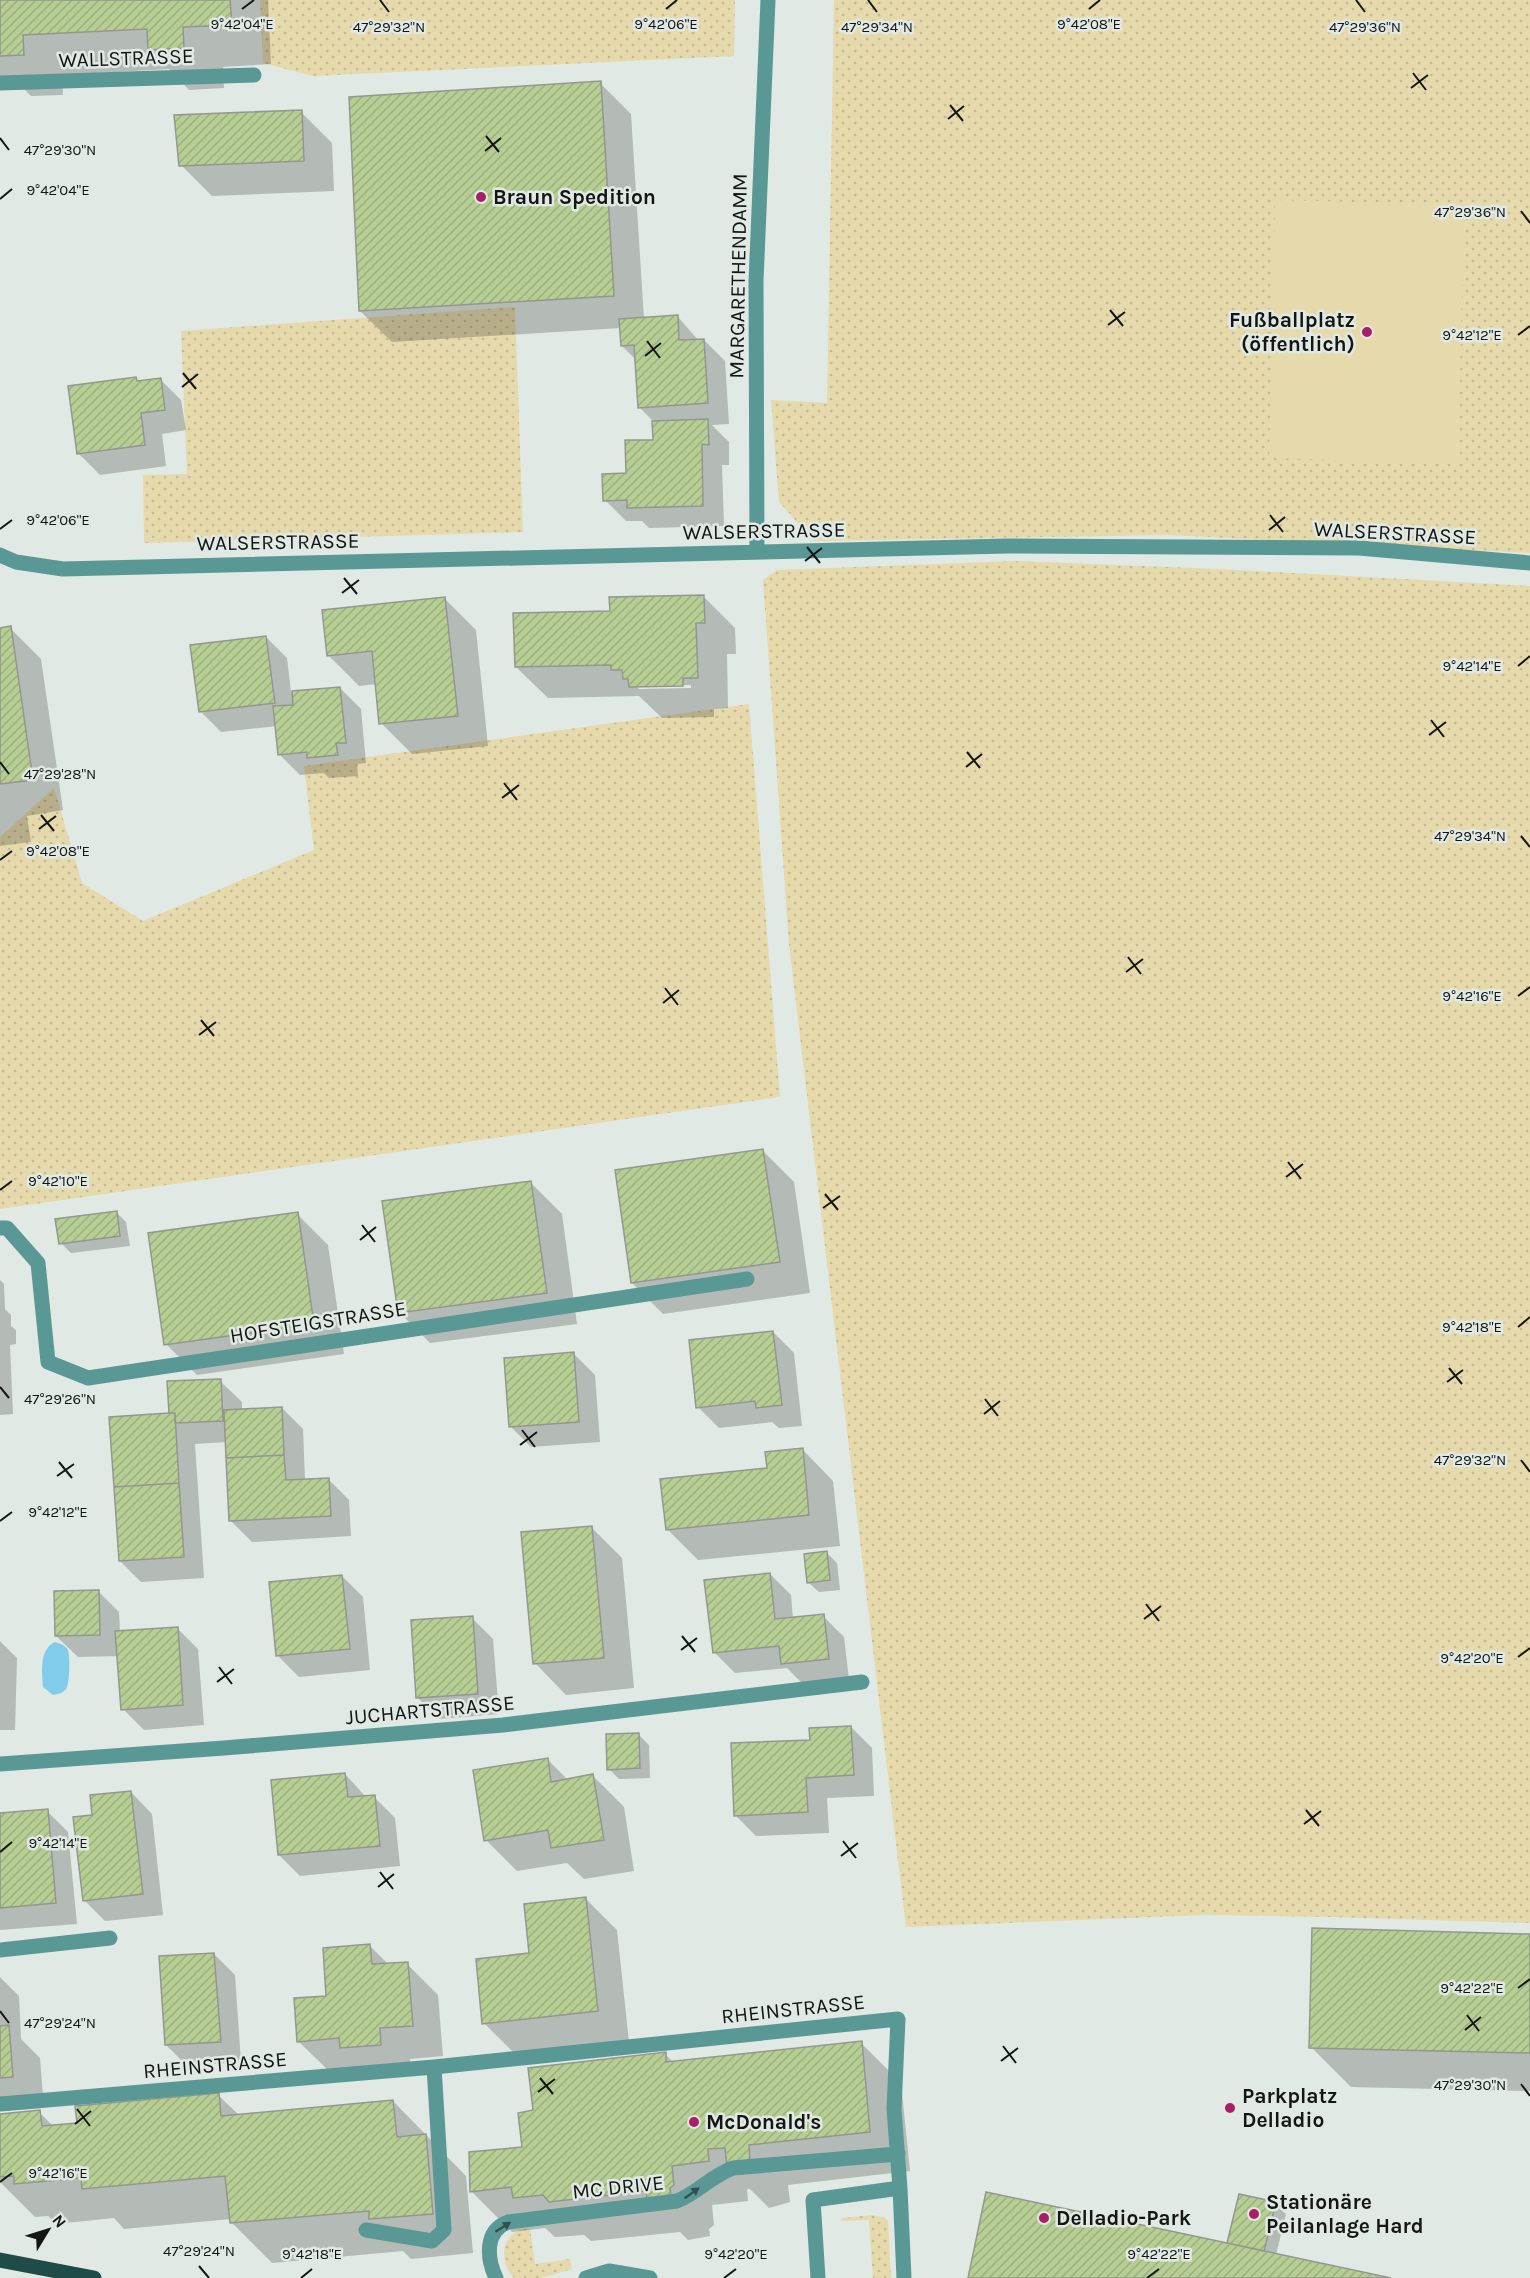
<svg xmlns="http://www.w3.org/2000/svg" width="1530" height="2278" font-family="Karla,sans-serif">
<defs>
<pattern id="grass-dots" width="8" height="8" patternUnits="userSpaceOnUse" patternTransform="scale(1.5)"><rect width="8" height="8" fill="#e6d9ac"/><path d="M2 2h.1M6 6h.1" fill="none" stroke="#c4ba93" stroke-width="1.8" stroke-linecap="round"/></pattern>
<pattern id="building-hatch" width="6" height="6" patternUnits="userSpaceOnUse" patternTransform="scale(1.5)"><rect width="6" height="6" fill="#b6ce93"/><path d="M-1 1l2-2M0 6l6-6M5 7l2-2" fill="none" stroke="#9cb07e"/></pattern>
</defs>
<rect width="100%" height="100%" fill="#e1e9e4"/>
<path fill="url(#grass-dots)" d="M260,0H735L734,56L313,76L263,63Z
M834,0H1530V553L1168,535L814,541L779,502L771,400L827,403Z
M515,307L523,532L144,543L143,475L187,474L181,331Z
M1016,561L1219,569L1530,586V1923L1331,1917L1205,1915L906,1927L789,944L763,580L777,570Z
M749,704L780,1097L0,1209V837L54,788L82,883L143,921L314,850L304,766Z
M872,2215L883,2217L888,2221L891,2278H873L869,2220L840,2221L843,2218Z
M523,2229H530L535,2264L570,2259L572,2269L541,2278H514C499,2263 500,2235 523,2229Z"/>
<path fill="#e6d9ac" d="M1275,200L1464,205L1458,464L1269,458Z"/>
<path fill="#81cde9" d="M55,1642C61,1644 65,1645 68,1650C70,1656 70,1684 66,1689C63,1693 58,1694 53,1695L43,1687C42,1672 39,1649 55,1642Z"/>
<path fill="#0003" fill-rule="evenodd" d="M0,0H268L271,64L223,67L224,88L189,90L169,69L62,75L63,95L31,96L12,77L0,78Z
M600,83L631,114L644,319L678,317L699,341L704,340L725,361L729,424L712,425L729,442V465H722L724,526L649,528L642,521H626L605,500L655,441L654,422L639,407L636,360L622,346L621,328L392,342L360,311Z
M301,112L332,143L334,191L212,196L181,165Z
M135,378L139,382L160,379L181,400L186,430L162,434L166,466L100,475L79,454Z
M704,597L735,628L736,654H727L728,708L714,709V717L662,718L639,696L548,698L516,667L611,612ZM691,685V688L639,689L636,686Z
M445,599L476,630L488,746L412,754L381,723L377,684L359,686L328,655Z
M10,628L41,659L63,810L27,816L31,842L0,846V629Z
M266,637L287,658L291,692L340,688L361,709L366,763L357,764L358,776L329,778L324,773L300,775L279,754L277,726L221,732L200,711Z
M763,1151L794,1182L810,1293L663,1314L632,1283Z
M531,1183L562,1214L577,1324L430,1343L399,1312Z
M116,1212L126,1222L130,1246L71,1253L61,1243Z
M297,1214L328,1245L344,1354L197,1375L166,1344Z
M0,1280L4,1284L5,1309L11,1315V1326L16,1330V1344L10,1345L13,1414L0,1415Z
M773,1332L794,1353L802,1426L779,1428L772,1422L719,1428L698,1407Z
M574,1354L595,1375L600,1442L531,1447L510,1426Z
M220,1381L242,1402V1410L282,1408L303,1429L305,1480L328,1479L349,1500L351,1536L252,1542L231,1521L227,1442L195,1444L204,1578L141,1582L120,1561L170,1414Z
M802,1449L833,1481L840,1546L698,1560L667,1529Z
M591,1527L622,1558L634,1688L566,1695L535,1663Z
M826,1552L837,1563L840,1590L819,1592L808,1582Z
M770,1574L791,1595L793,1619L823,1616L844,1637L849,1680L804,1685L787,1668L735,1673L714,1652Z
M342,1576L363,1597L370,1670L299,1677L278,1656Z
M98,1591L119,1612L120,1632L177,1628L198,1649L204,1725L144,1730L123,1709L119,1656L78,1657L56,1636Z
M472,1618L493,1639L499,1714L439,1719L418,1698Z
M0,1641L17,1658L15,1730H0Z
M851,1727L872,1748L874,1796L827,1798L829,1833L756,1836L735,1815L812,1741Z
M638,1734L649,1745L650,1778L619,1779L609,1769Z
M547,1759L568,1780L593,1776L624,1807L634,1871L584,1879L567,1863L517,1871L486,1840Z
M345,1774L366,1797H374L395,1818L400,1866L300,1876L279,1855Z
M131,1792L152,1814L163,1915L105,1921L84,1900L94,1816Z
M47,1811L68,1832L77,1924L0,1930V1815Z
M586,1899L617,1930L629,2042L515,2054L484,2023L531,1954Z
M1530,1936V2091L1351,2087L1311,2047Z
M370,1946L389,1965L407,1964L438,1995L443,2056L410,2059L412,2075L330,2072L298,2041Z
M214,1954L235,1975L241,2062L187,2066L166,2045Z
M0,1977L19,1996L21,2039L40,2058L44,2108L0,2111Z
M861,2043L901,2083L910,2171L788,2185L790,2202L769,2208L750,2189H747L748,2201L712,2205L714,2225L709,2229L710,2236L688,2240L680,2232L591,2241L584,2235L555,2237L545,2228L512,2232L471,2191L524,2148L535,2112L665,2054L674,2063Z
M218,2095L239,2115L393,2101L466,2176L473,2253L411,2259L403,2251L272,2263L231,2222V2219L124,2229L114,2218L56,2224L48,2216L35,2217L0,2182V2116L39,2112L54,2127L79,2124Z
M1275,2204L1286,2214L1276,2255L1384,2278H970L1232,2246Z"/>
<path fill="url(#building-hatch)" stroke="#949790" stroke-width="1.5" d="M0,0H230L232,25L183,27L184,48L148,50L147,29L23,35L24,55L0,56Z
M601,81L614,296L359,311L349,97Z
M302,110L304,161L179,166L174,115Z
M678,315L679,340L704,339L708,403L638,408L634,345L621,346L619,319Z
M136,377L137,381L161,378L165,410L141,413L145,445L77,454L68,386Z
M708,419L709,445L702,444L703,506L627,508V500L603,501L602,474L626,473L625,440H653L652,421Z
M704,595L705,623H696L698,678H683V686L629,687L628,679H623L622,670H611V665L515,667L513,613L610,611L609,597Z
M445,597L458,716L379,724L372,651L327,656L322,610Z
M11,626L33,780L0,784V628Z
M266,636L275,703L199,712L190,645Z
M340,687L346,743H336L338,755L307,758V752L278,755L273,706L293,705L292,691Z
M763,1149L780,1262L631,1283L615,1170Z
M531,1181L547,1293L398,1313L382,1201Z
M117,1211L120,1236L59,1244L55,1219Z
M298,1212L314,1324L164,1345L148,1233Z
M773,1331L782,1405L756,1408L755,1401L696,1408L689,1340Z
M574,1352L579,1422L509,1427L504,1358Z
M221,1379L223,1421L175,1423V1413H169L167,1381Z
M282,1407L284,1455L226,1458L224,1410Z
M169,1413H175L179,1483L114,1487L109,1417Z
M803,1448L809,1515L666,1530L660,1479L767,1468L765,1452Z
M284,1455L286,1480L329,1478L331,1516L229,1521L226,1458Z
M179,1483L184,1557L119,1561L114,1487Z
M592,1526L604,1658L533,1664L521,1532Z
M827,1551L830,1580L807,1583L804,1554Z
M770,1573L775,1619L824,1614L829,1659L781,1664L779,1646L713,1653L704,1580Z
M342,1575L350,1649L276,1656L269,1582Z
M99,1590L100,1635L55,1636L54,1591Z
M473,1616L478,1694L416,1698L411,1620Z
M178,1627L183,1705L121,1710L115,1631Z
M851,1726L854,1775L806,1778L808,1812L734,1816L731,1743L810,1740L809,1728Z
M639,1733L640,1768L607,1770L606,1734Z
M548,1758L551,1782L593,1774L604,1840L551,1848L548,1830L484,1841L473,1770Z
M345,1773L348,1797L375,1795L380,1846L278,1855L271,1780Z
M131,1791L143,1894L83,1901L73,1817L92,1815L90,1795Z
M48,1809L56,1903L0,1908V1813Z
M586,1897L598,2011L482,2024L476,1959L529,1953L524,1904Z
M1312,1928L1530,1934V2053L1309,2048Z
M370,1944L372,1964L408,1962L413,2026L380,2028L381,2045L340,2048L339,2038L297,2042L294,1998L326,1996L323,1948Z
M214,1953L221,2042L165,2045L159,1956Z
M9,2025L13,2077L0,2078V2026Z
M862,2041L870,2132L749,2145L750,2162L727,2168L725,2148L708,2149L709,2161L672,2166L674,2185L670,2188L671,2196L647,2200L646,2191L549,2202L543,2195L513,2198L511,2187L470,2192L469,2152L522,2147L518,2113L533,2110L528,2068L666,2052V2062Z
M219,2093L221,2116L393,2100L397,2137L426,2134L433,2214L369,2219V2211L230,2223L225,2176L82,2189L81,2178L14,2184V2176L0,2177V2114L40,2110L42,2126L77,2123L75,2106Z
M986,2192L1227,2243L1391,2278H968Z
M1239,2194L1276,2202L1264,2251L1227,2243Z"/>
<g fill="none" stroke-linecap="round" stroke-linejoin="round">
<path stroke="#5a9895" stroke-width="15" d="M0,1950L110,1938
M0,2104L434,2067L898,2019L894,2109L900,2188L904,2278
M366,2230L432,2241L444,2230L434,2067
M496,2278C487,2259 484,2231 508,2222L677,2201C698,2193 709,2177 733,2168L898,2154
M586,2278L609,2271L650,2278
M818,2278L813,2200L900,2188"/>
<path stroke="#5a9895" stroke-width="15" d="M0,83L254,75
M757,552L756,281L768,0
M0,555L16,562L63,569L1007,546L1359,548L1530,563
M0,1228H7L38,1263L48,1362L88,1378L747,1279
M0,1764L224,1748L503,1725L862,1682"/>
<path stroke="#1f4b49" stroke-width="15" d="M0,2260L94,2278"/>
</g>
<defs><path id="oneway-solid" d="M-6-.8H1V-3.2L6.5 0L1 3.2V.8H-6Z" transform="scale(1.5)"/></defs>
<g fill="#33504e">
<use href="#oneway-solid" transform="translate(692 2193) rotate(-36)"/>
<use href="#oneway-solid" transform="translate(503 2227) rotate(-32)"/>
</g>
<path fill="none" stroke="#131614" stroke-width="2" d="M380,0L389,12M868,0L877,12M1356,0L1365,12M242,9L254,0M666,9L677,0M1089,9L1100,0M1413,73L1426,90M1411,88L1428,75M950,105L963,121M948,119L964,106M486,136L499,152M0,138L9,150M485,151L501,138M0,199L12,189M1521,211L1530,223M1110,310L1123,326M1108,325L1125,312M1518,335L1530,326M647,341L660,358M645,356L661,343M183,373L196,389M182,387L198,374M1270,515L1283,532M0,529L12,520M1269,530L1285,517M807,547L820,563M805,561L822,548M344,578L357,594M342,593L359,580M1518,666L1530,656M1431,720L1444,737M1429,735L1446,722M967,752L980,768M0,762L9,774M966,767L982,754M504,783L517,800M502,798L519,785M41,815L54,831M39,829L56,816M1521,836L1530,847M0,860L12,851M1128,957L1141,974M1126,972L1143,959M665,988L678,1005M1518,996L1530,987M663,1003L679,990M201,1020L214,1036M199,1035L216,1022M1288,1162L1301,1179M1286,1177L1303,1164M0,1190L12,1181M825,1194L838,1210M823,1208L840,1196M362,1225L375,1242M360,1240L376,1227M1518,1327L1530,1317M1449,1368L1462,1384M1447,1382L1463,1370M0,1387L9,1398M985,1399L998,1416M984,1414L1000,1401M522,1430L535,1447M520,1445L537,1432M1521,1460L1530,1472M59,1462L72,1478M57,1476L74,1464M0,1521L12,1512M1146,1604L1159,1621M1144,1619L1161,1606M682,1636L695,1652M681,1650L697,1638M1518,1657L1530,1648M219,1667L232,1684M217,1682L234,1669M1306,1810L1319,1826M1304,1824L1321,1811M843,1841L856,1858M0,1852L12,1842M841,1856L858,1843M380,1872L393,1889M378,1887L394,1874M1518,1988L1530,1979M0,2011L9,2023M1467,2015L1479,2031M1465,2030L1481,2017M1003,2046L1016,2063M1001,2061L1018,2048M540,2078L553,2094M1521,2084L1530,2096M538,2092L555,2079M77,2109L90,2126M75,2124L91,2111M0,2182L12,2173M199,2266L209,2278M301,2278L312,2269M724,2278L736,2269M1147,2278L1159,2269"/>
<g fill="#a81f65" stroke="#e1e9e4" stroke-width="2">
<circle cx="481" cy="197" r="6"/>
<circle cx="1367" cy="332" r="6"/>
<circle cx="1230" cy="2108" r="6"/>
<circle cx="694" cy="2122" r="6"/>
<circle cx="1254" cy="2214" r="6"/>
<circle cx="1044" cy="2218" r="6"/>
</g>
<g text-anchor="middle" stroke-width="5" stroke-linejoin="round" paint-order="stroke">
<g font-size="21" fill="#131614" stroke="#e1e9e4">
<text transform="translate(126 58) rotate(-2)" y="7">WALLSTRASSE</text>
<text transform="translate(738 276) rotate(-89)" y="7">MARGARETHENDAMM</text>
<text transform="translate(764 531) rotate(-1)" y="7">WALSERSTRASSE</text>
<text transform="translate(1395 533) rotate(3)" y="7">WALSERSTRASSE</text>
<text transform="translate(278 542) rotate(-1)" y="7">WALSERSTRASSE</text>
<text transform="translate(318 1322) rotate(-9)" y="7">HOFSTEIGSTRASSE</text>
<text transform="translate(430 1710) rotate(-5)" y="7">JUCHARTSTRASSE</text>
<text transform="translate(793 2009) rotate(-6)" y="7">RHEINSTRASSE</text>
<text transform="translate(215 2065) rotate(-5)" y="7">RHEINSTRASSE</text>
<text transform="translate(618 2187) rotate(-6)" y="7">MC DRIVE</text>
</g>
<g font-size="21" font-weight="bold" fill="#131614" stroke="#e1e9e4" text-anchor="start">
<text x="493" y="204">Braun Spedition</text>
<text x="1355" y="327" text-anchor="end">Fußballplatz<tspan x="1355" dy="24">(öffentlich)</tspan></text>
<text x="1242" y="2103">Parkplatz<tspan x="1242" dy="24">Delladio</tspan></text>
<text x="706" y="2129">McDonald's</text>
<text x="1266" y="2209">Stationäre<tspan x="1266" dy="24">Peilanlage Hard</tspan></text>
<text x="1056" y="2225">Delladio-Park</text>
</g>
</g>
<g font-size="15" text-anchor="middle" fill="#131614" stroke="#e1e9e4" stroke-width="5" stroke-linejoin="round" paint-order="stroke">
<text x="242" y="29">9°42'04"E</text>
<text x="666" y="29">9°42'06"E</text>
<text x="1089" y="29">9°42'08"E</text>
<text x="1365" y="32">47°29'36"N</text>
<text x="389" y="32">47°29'32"N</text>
<text x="877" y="32">47°29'34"N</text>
<text x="60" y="155">47°29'30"N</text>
<text x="58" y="195">9°42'04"E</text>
<text x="1470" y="217">47°29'36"N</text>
<text x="1472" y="340">9°42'12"E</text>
<text x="58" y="525">9°42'06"E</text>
<text x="1472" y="671">9°42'14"E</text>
<text x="60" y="779">47°29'28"N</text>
<text x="1470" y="841">47°29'34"N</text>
<text x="58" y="856">9°42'08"E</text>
<text x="1472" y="1001">9°42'16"E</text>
<text x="58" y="1186">9°42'10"E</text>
<text x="1472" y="1332">9°42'18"E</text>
<text x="60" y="1404">47°29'26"N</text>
<text x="1470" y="1465">47°29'32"N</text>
<text x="58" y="1517">9°42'12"E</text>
<text x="1472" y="1663">9°42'20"E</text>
<text x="58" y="1848">9°42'14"E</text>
<text x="1472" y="1993">9°42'22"E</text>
<text x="60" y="2028">47°29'24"N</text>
<text x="1470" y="2090">47°29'30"N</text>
<text x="58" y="2178">9°42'16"E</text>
<text x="199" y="2256">47°29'24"N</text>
<text x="312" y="2259">9°42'18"E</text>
<text x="736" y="2259">9°42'20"E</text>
<text x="1159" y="2259">9°42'22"E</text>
</g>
<g transform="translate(48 2230) rotate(52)" stroke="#e1e9e4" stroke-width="4.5" paint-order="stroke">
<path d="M0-4.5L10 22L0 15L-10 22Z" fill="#131614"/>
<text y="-9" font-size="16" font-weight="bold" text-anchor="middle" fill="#131614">N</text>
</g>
</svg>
